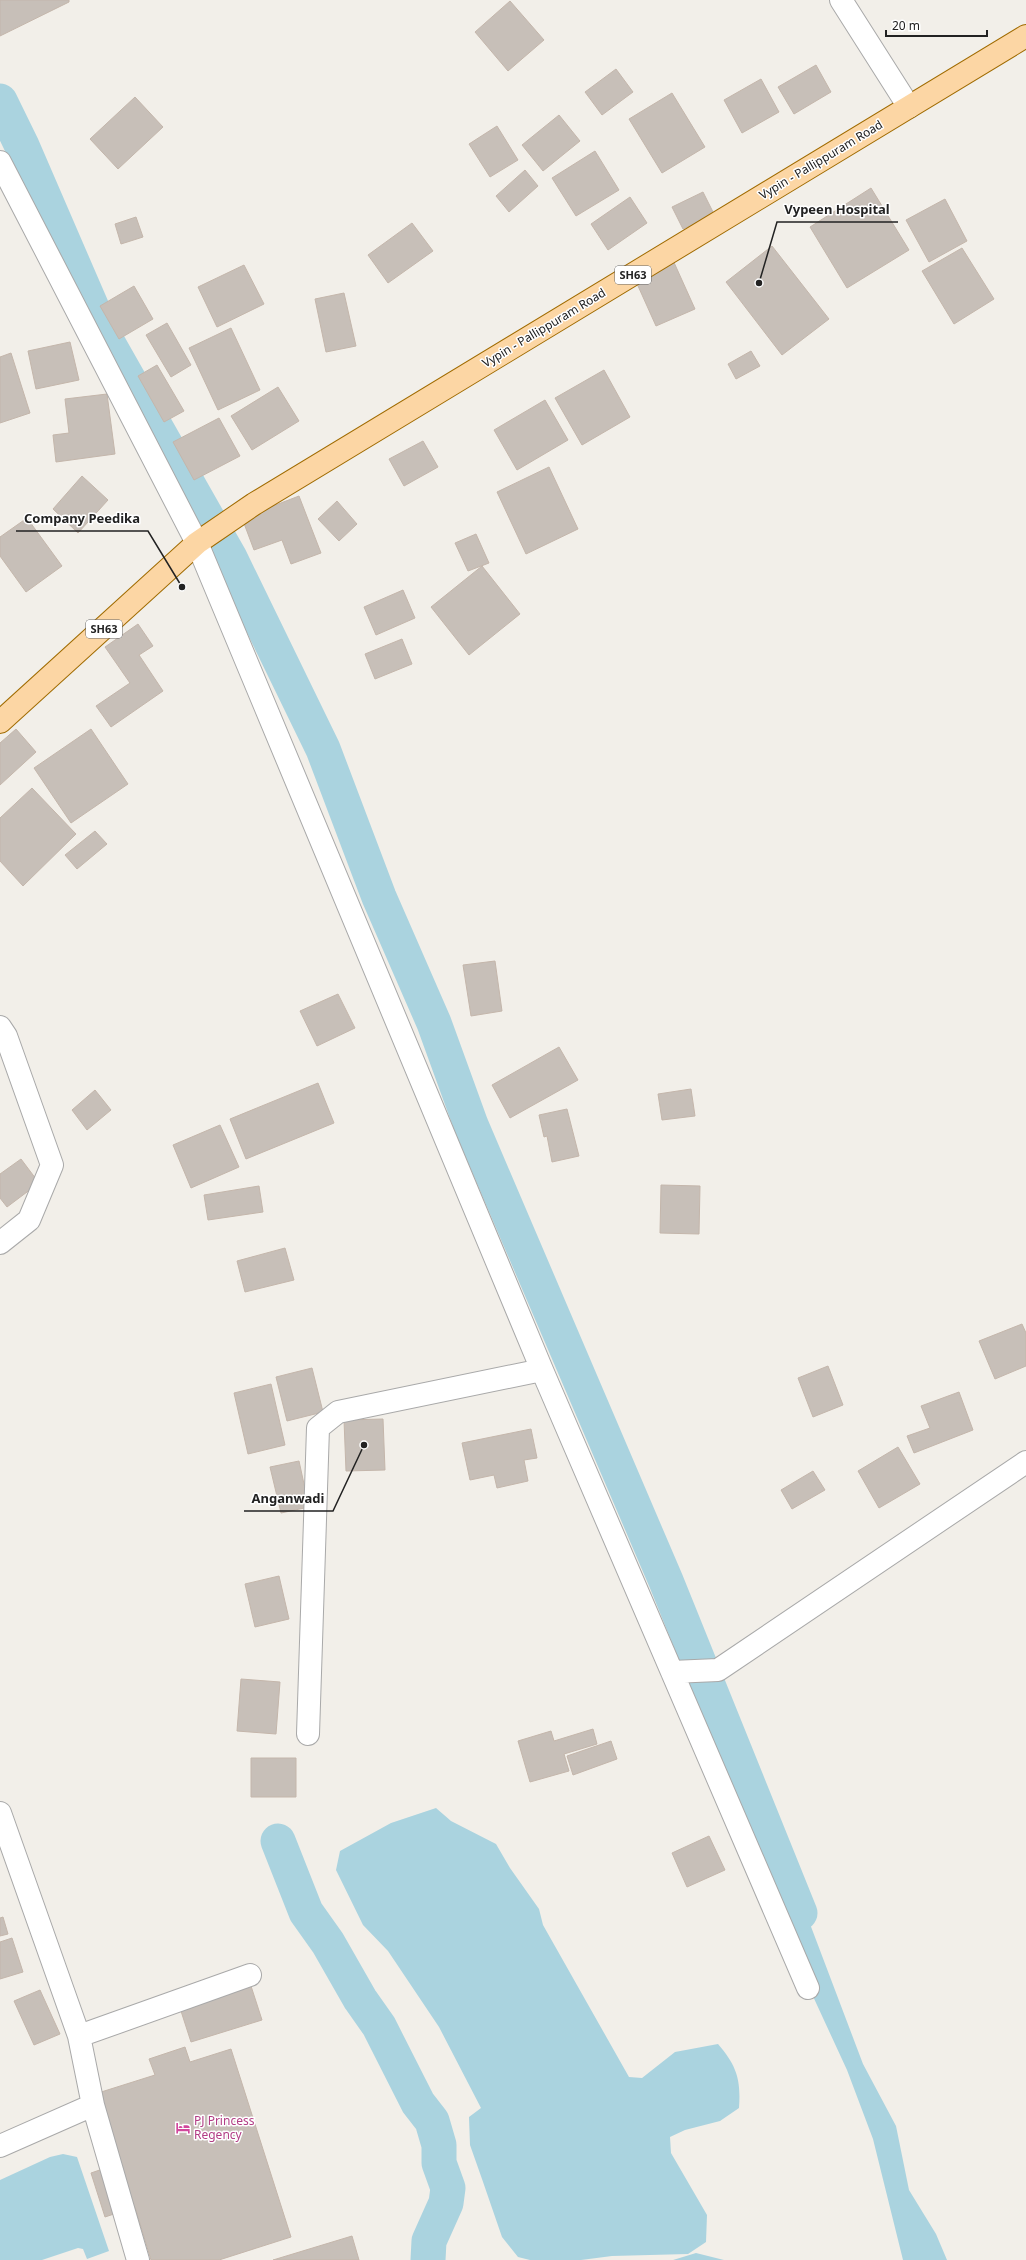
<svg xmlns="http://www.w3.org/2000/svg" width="1026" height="2260" font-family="'Noto Sans',sans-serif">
<rect width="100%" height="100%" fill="#f2efe9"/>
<path fill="#aad3df" d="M436,1808L451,1821L496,1844L510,1868L539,1909L543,1925L629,2077L642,2078L675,2052L718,2044C737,2066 741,2080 739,2108L720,2121L685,2130L670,2137L671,2153L707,2215L706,2242L688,2254L612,2256L581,2260H530L518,2257L502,2237L482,2179L470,2145L469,2117L481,2108L439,2027L388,1951L363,1925L336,1870L340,1851L391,1823Z
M763,1841L796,1887L863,2064L896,2126L909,2190L936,2234L947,2260H903L873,2139L847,2070L805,1979L785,1923Z
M63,2154L77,2157L109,2251L87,2259L83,2249L78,2248L42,2260H0V2180L50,2157Z
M696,2253L724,2260H673Z"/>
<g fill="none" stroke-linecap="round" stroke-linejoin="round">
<path stroke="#aad3df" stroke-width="35" d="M0,101L22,146L105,338L230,558L323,749L379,897L434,1023L471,1125L666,1581L800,1913
M278,1841L306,1912L328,1943L360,1999L379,2026L418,2103L432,2121L439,2145V2163L448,2188L446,2203L429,2241L428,2260"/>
</g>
<path fill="#c7bfb8" stroke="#c4b6ab" d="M0,0H69V2L0,36Z
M510,1L544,40L508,71L475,32Z
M816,65L831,92L794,114L778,87Z
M616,69L633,92L602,115L585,92Z
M761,79L779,112L742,133L724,100Z
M672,93L705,147L662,173L629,119Z
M135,97L163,127L118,169L90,139Z
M559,115L580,141L543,171L522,145Z
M497,126L518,160L490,177L469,144Z
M595,151L619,190L576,216L552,178Z
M525,170L538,186L509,212L496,196Z
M871,188L909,250L847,288L810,227Z
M703,192L714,214L683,229L672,207Z
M630,197L647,223L608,250L591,224Z
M945,199L967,241L929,262L906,220Z
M136,217L143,237L121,244L115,224Z
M412,223L433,251L388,283L368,255Z
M772,246L829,319L782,355L726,282Z
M962,248L994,299L954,324L922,271Z
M672,258L695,309L656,326L634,277Z
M244,265L264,304L217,327L198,287Z
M134,286L153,319L119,339L100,306Z
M344,293L356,346L326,352L315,299Z
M167,323L191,365L171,377L146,335Z
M231,328L260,390L218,410L189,348Z
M70,342L79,380L36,389L28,351Z
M751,351L760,366L736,379L728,364Z
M11,353L30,413L0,423V357Z
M157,365L184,411L164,422L138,376Z
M604,370L630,417L582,445L555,398Z
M278,387L299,421L252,450L231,416Z
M107,394L115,454L56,462L53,435L69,433L65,399Z
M545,400L568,440L517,470L494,430Z
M219,418L240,456L194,480L173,442Z
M423,441L438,467L404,486L389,459Z
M549,467L578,529L526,554L497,492Z
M82,476L108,500L78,533L53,509Z
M299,496L321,553L291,564L282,540L254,550L242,518Z
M337,501L357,524L339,541L318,519Z
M27,518L62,566L26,592L0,556V537Z
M476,534L489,563L468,571L455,543Z
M482,566L520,614L469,655L431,607Z
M403,590L415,618L376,635L364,607Z
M138,624L153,646L139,655L163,691L111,727L96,706L130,683L105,647Z
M402,639L412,664L375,679L365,654Z
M16,729L36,752L0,785V743Z
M91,729L128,784L71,823L34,768Z
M32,788L76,834L23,886L0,861V818Z
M95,831L107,844L77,869L65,855Z
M495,961L502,1011L471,1016L463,965Z
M338,994L355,1028L317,1046L300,1011Z
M559,1047L578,1080L510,1118L492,1085Z
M318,1083L334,1123L246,1159L230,1119Z
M691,1089L695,1116L662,1120L658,1094Z
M95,1090L111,1110L87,1130L72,1110Z
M567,1109L579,1156L552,1162L547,1136L544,1137L539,1115Z
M220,1125L239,1167L191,1188L173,1145Z
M21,1159L39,1183L7,1207L0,1198V1174Z
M661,1185L700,1186L699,1234L660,1233Z
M259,1186L263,1212L208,1220L204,1195Z
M285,1248L294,1280L245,1292L237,1261Z
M1022,1324L1026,1333V1366L995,1379L979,1341Z
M828,1366L843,1405L813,1417L798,1378Z
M312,1368L323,1412L287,1421L276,1377Z
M271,1384L285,1445L248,1454L234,1393Z
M959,1392L973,1430L914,1453L907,1436L930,1428L921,1406Z
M383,1419L385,1470L346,1471L344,1420Z
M531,1429L537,1458L524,1460L528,1481L497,1488L494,1475L470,1480L462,1443Z
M898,1447L920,1484L879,1508L858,1471Z
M299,1461L309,1507L281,1513L270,1467Z
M813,1471L825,1490L792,1509L781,1490Z
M279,1576L289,1619L255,1627L245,1584Z
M241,1679L280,1682L276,1734L237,1731Z
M593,1729L597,1744L564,1754L569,1771L530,1782L518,1741L551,1731L554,1741Z
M611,1741L617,1759L573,1775L567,1756Z
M251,1758H296V1797H251Z
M709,1836L725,1870L687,1887L672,1853Z
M3,1917L8,1934L0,1936V1918Z
M12,1938L23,1972L0,1979V1942Z
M251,1986L262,2020L191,2042L180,2008Z
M40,1990L60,2034L34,2045L14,2001Z
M185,2047L190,2062L231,2049L291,2237L219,2260H151L135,2207L105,2217L91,2173L120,2163L98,2093L155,2075L149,2059Z
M352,2236L359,2260H273Z"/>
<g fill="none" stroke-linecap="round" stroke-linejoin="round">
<defs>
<path id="minor" d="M841,0L909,107
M0,162L197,543L542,1370L808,1988
M0,1027L6,1036L52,1165L29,1220L0,1243
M672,1672L718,1670L1026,1462
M308,1734L318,1428L338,1412L542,1370
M0,1813L79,2036L250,1975
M93,2105L138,2260
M0,2146L93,2105L79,2036"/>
<path id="major" d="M0,722L197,543L254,504L1026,36"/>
</defs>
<use href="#minor" stroke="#a9a9a9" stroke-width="24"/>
<use href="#major" stroke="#a06b00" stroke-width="24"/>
<use href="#minor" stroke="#fff" stroke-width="22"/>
<use href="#major" stroke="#fcd6a4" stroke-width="22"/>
</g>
<defs>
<symbol id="hotel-bare" viewBox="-9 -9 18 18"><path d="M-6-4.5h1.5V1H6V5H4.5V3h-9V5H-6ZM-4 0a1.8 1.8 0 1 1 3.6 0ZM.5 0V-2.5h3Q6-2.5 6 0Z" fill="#d1479c" stroke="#fff" stroke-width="2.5" paint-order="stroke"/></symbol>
</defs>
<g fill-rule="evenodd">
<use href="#hotel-bare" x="173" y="2118" width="20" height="20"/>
</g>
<g text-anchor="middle" stroke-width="3" stroke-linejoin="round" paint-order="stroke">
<g fill="#fff" stroke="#646464" stroke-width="1">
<rect x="615" y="266" width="36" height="18" rx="3"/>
<rect x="86" y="620" width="36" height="18" rx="3"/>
</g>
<g font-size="11" font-weight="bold" fill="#222">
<text x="633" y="279">SH63</text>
<text x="104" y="633">SH63</text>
</g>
<g font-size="12" fill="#222" stroke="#fff">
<text transform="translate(821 160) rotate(-31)" y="4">Vypin - Pallippuram Road</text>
<text transform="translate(544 328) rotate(-31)" y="4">Vypin - Pallippuram Road</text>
</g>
<g font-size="12" fill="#b23c85" stroke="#fff" text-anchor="start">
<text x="194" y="2125">PJ Princess<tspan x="194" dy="14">Regency</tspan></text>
</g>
</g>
<path fill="none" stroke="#222" stroke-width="1.5" d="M759 283L777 222H898M182 587L148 531H16M364 1445L333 1511H244"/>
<g fill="#222" stroke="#fff" stroke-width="1.5">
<circle cx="759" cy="283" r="4"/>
<circle cx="182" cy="587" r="4"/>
<circle cx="364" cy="1445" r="4"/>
</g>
<g font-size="13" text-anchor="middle" font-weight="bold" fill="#222" stroke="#fff" stroke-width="3" stroke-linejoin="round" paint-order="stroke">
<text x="837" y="214">Vypeen Hospital</text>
<text x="82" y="523">Company Peedika</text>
<text x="288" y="1503">Anganwadi</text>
</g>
<path d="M886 30v6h101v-6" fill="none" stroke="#222222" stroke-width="2"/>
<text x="892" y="30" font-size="12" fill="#222222" stroke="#ffffff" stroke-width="3" paint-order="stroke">20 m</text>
</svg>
